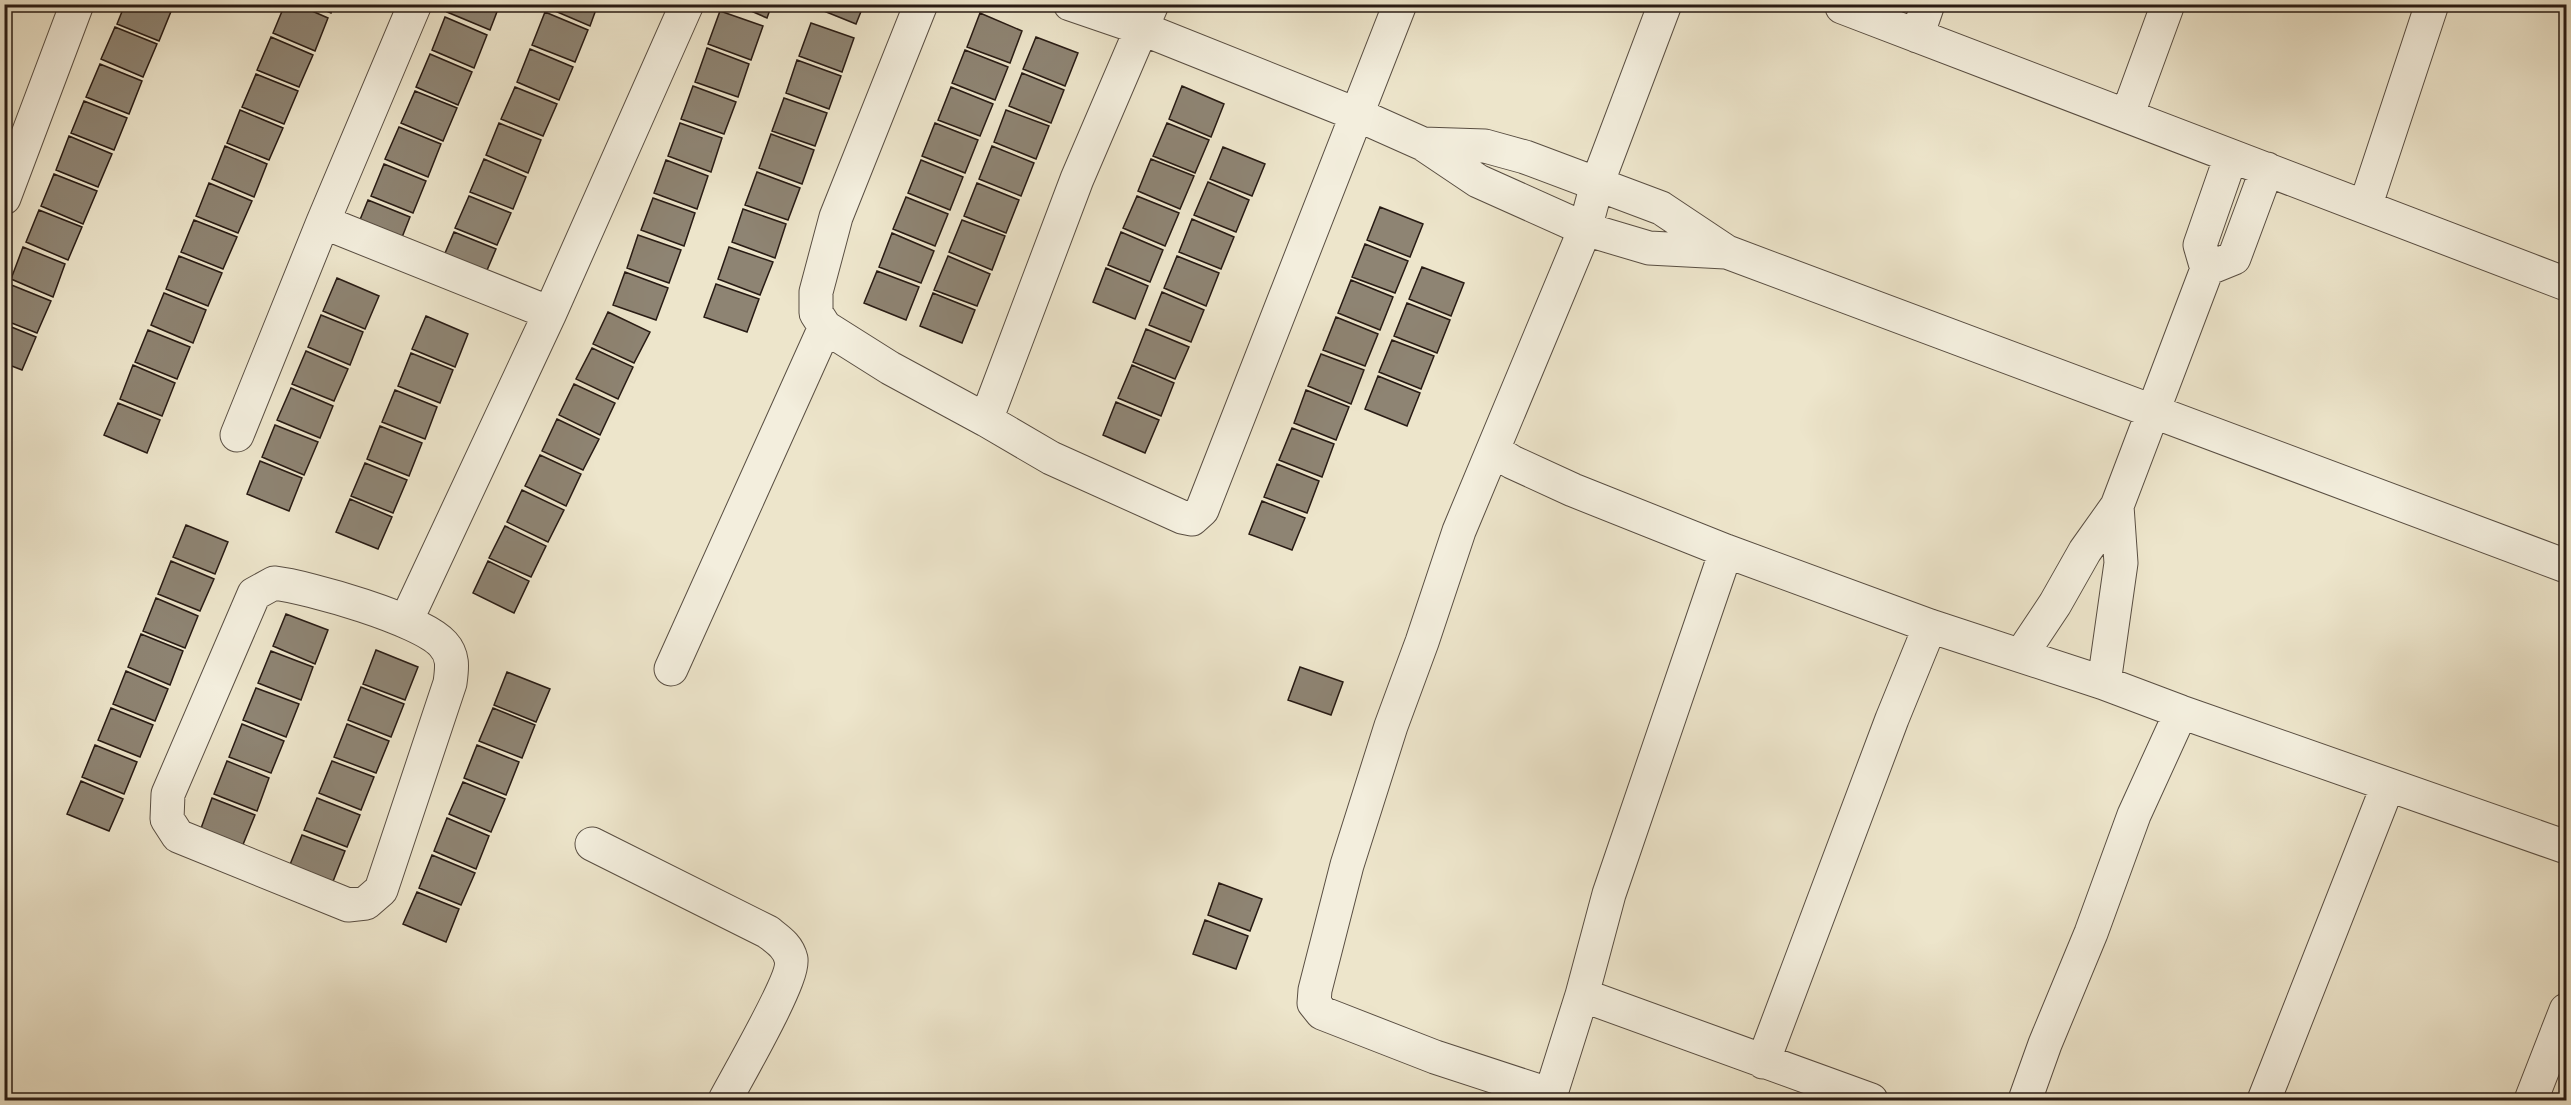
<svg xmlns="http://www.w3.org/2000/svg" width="2571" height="1105" font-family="'Gentium Book Plus',serif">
<rect width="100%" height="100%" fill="#ede5cb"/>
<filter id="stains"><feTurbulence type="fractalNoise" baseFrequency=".00333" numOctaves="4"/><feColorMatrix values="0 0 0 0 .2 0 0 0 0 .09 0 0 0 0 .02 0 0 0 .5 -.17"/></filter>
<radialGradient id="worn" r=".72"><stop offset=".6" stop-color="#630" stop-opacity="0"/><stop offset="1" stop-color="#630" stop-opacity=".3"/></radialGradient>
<path fill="#8e8473" stroke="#281b14" stroke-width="1.5" d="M125,4H163L172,9L159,41L117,24Z
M285,4H296L328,18L315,51L273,33Z
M310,4H334L331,13Z
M451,4H500L490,30L447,12Z
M549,4H598L590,26L548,8Z
M735,4H772L767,18Z
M815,4H864L856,24L814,7Z
M720,11L763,26L751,60L708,44Z
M545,12L588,30L575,62L532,45Z
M980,13L1022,31L1010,63L967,47Z
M445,17L487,35L474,68L432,50Z
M811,23L854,38L842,72L799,56Z
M115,27L157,44L143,77L101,59Z
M271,37L313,55L299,87L257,70Z
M1036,37L1078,53L1065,86L1023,69Z
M707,48L749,64L738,97L695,82Z
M530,49L573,67L559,100L517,82Z
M965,50L1008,67L995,100L952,83Z
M430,54L472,72L458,105L416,87Z
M797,60L841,76L829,109L786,93Z
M100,64L142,81L129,114L86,97Z
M1022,73L1064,90L1051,123L1009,106Z
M256,74L298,91L284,124L242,107Z
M693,86L736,102L724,134L681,119Z
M1182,86L1224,104L1211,137L1169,119Z
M515,87L557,104L543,136L501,119Z
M951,87L993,104L980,136L938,120Z
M415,91L457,108L443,141L401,123Z
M784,98L827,113L815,146L772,131Z
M84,101L127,118L114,150L71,133Z
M240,110L283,128L269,160L227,143Z
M1006,110L1049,126L1036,159L994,142Z
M499,123L541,140L528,173L486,155Z
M680,123L722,138L711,172L668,156Z
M935,123L978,140L965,173L922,156Z
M1167,123L1209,140L1195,173L1153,156Z
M399,127L441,144L428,177L385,159Z
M771,134L814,150L802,184L759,168Z
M69,136L112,154L98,187L56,170Z
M225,146L267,164L254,197L212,179Z
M992,146L1034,163L1021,196L979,179Z
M1223,147L1265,164L1252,196L1210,179Z
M484,159L526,177L513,209L470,192Z
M1151,159L1194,176L1180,209L1138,191Z
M666,160L708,176L697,209L654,193Z
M921,160L963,177L950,210L908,193Z
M384,164L426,181L413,213L371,196Z
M757,172L800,188L788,220L745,205Z
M54,174L97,191L83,224L41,206Z
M1208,182L1249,200L1236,232L1194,215Z
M209,183L252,201L238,233L196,216Z
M977,183L1019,200L1006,233L964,216Z
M469,196L511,213L497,245L455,228Z
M1137,196L1179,213L1165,246L1123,228Z
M906,197L948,214L935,246L893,229Z
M653,198L695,213L684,246L641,230Z
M368,200L410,217L397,250L355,232Z
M1380,207L1423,224L1410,257L1367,240Z
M743,209L786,224L775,258L732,242Z
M39,210L82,227L68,260L26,242Z
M1192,219L1234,237L1221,269L1179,252Z
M194,220L237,237L223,269L181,252Z
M962,220L1005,236L992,270L949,252Z
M454,232L496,249L482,282L440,265Z
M1121,232L1163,250L1150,282L1108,265Z
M892,233L934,251L921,283L879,267Z
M638,235L681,250L669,283L627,268Z
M1365,244L1408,261L1395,293L1352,277Z
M23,247L65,264L53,297L11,279Z
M729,247L773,262L760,295L718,279Z
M179,256L222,273L208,306L166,289Z
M948,256L990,274L977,306L934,290Z
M1177,256L1219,273L1206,306L1164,288Z
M1422,267L1464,283L1451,316L1409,299Z
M1106,268L1148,286L1135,319L1093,302Z
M877,271L919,287L906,320L864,303Z
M625,272L668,288L656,320L613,305Z
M337,278L379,296L365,329L323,311Z
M1351,280L1393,297L1380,330L1338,313Z
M9,284L51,301L37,333L4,320V294Z
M716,284L759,299L747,332L704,317Z
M1162,292L1204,310L1191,342L1149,325Z
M164,293L206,310L193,343L151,325Z
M933,293L975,310L962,343L920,326Z
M1407,303L1450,320L1437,353L1394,336Z
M608,312L650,332L634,363L593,344Z
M321,315L363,332L350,365L308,347Z
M426,316L468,334L455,367L412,349Z
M1336,317L1378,334L1365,366L1323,350Z
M4,324L36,337L22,370L4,363Z
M1146,329L1189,347L1175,379L1133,362Z
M148,330L190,347L177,379L135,362Z
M1392,340L1434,356L1421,389L1379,372Z
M592,348L633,367L618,399L576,379Z
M306,351L348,369L334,401L292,384Z
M411,353L453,370L440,403L398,386Z
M1321,354L1364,370L1351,404L1308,386Z
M133,365L175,383L162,416L120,399Z
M1132,365L1174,383L1161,416L1118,398Z
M1378,376L1420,393L1407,426L1365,409Z
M574,384L615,403L600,435L559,415Z
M291,388L333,406L320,438L277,420Z
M395,390L437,407L425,439L382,422Z
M1306,390L1349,407L1336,440L1294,423Z
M1116,402L1159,420L1145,453L1103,435Z
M118,403L160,420L147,453L104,435Z
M557,419L599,439L583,470L542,451Z
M275,425L318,442L304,475L262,457Z
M380,426L422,443L409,476L367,459Z
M1292,428L1334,444L1322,477L1279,460Z
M540,455L581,474L566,506L525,486Z
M260,461L302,478L289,511L247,494Z
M365,463L407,480L393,513L351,496Z
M1277,464L1319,481L1307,513L1264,497Z
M522,490L564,510L548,542L507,522Z
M350,499L392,517L378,549L336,532Z
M1262,501L1305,518L1292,550L1249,534Z
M186,525L228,542L215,574L173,557Z
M505,526L546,546L531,577L489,558Z
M171,561L214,579L200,611L158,594Z
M488,561L529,581L514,613L473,593Z
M156,598L198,616L185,648L143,631Z
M286,614L328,630L315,664L273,646Z
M141,634L183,651L170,685L128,667Z
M376,650L418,667L405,700L363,684Z
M271,651L313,667L301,700L258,683Z
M1300,667L1343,682L1331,715L1288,700Z
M126,671L168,689L155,721L113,704Z
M507,672L550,689L536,722L494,705Z
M361,687L404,704L391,737L348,720Z
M256,688L299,704L286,737L243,720Z
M111,708L153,725L140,757L98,740Z
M493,708L535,725L522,758L479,741Z
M242,724L284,741L271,773L229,757Z
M347,724L389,741L376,773L334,757Z
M95,745L137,762L124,794L82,777Z
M477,745L519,762L506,795L464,778Z
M227,761L269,778L257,811L214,794Z
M332,761L374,777L361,810L319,793Z
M81,781L123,799L109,831L67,814Z
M463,782L505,799L491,832L449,814Z
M212,798L255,815L242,847L200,831Z
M317,798L360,815L347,847L304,830Z
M447,818L489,836L476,869L434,851Z
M302,835L345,851L332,884L289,867Z
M432,855L475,873L461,905L419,888Z
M1219,883L1262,899L1250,931L1208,915Z
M417,892L459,909L446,942L403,924Z
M1205,920L1248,936L1236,969L1193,954Z"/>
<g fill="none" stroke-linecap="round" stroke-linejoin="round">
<defs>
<path id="street" d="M921,4L836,217L816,292V313L825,327L890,368L986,420L1077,179L1152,4
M1070,4L1143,29L1358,115L1423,144L1478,181L1585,229L1649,248L1725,252
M1665,4L1597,184L1585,229L1459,531L1422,642L1391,726L1347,865L1315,990L1314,1003L1322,1013L1435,1057L1545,1093L1553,1087L1582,995L1871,1100
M1842,7L2566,284
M1917,36L1928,4
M2127,116L2168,4
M1423,144L1485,146L1525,157L1661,208L1727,252L2566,566
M4,198L77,4
M2365,207L2432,4
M323,222L550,313
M2207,269L2234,258L2267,169
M986,420L1051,458L1182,517L1192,519L1202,510L1400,4
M237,435L323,222L415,4
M1493,450L1512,462L1573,490L1726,551L1930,626L2104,683L2181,712L2566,847
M274,583C308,587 421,619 443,644C454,656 452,668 450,683L381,890L366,903L348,905L178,836L167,819L168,794L254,594Z
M406,621L550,313L687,4
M2021,655L2055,604L2085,551L2117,506L2207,269L2200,245L2231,156
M671,669L825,327
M2104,683L2121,563L2117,506
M592,844L768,932C778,940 788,946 791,959C795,978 737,1077 725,1100
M1582,995L1609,894L1726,551
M1763,1062L1892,719L1930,626
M2025,1100L2045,1044L2091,933L2134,815L2181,712
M2264,1100L2388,785
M2531,1100L2566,1010"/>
</defs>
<use href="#street" stroke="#594e42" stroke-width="35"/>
<use href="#street" stroke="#f3eedd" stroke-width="33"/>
</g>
<rect width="2571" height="1105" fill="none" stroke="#ede5cb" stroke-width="24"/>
<rect x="6" y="6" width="2559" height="1093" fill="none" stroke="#281b14" stroke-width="3"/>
<rect x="12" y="12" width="2547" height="1081" fill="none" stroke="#281b14" stroke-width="1.5"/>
<rect width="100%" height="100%" filter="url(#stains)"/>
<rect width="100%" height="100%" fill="url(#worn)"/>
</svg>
